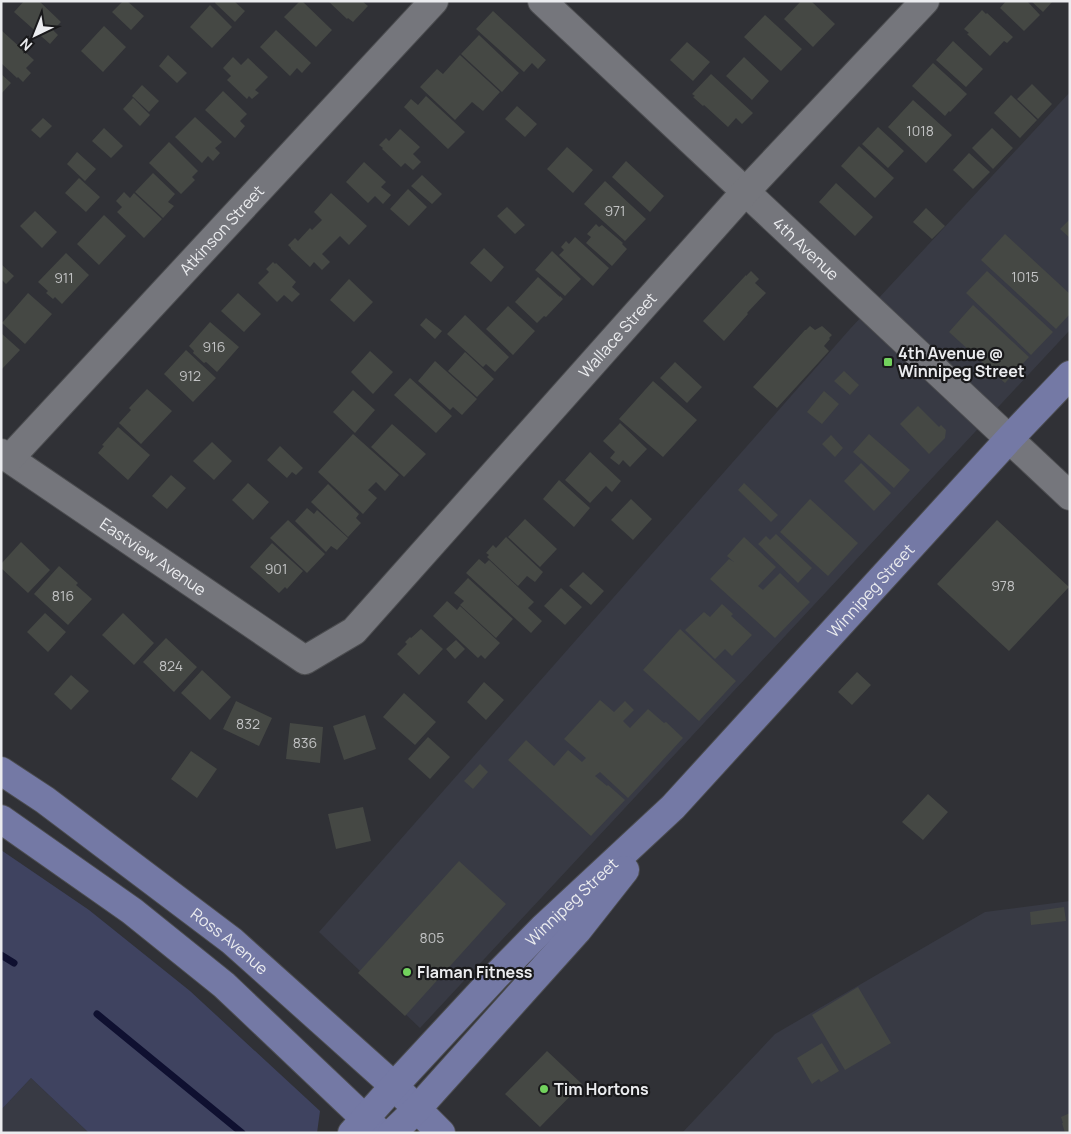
<svg xmlns="http://www.w3.org/2000/svg" width="1071" height="1134" font-family="Manrope,sans-serif">
<rect width="100%" height="100%" fill="#303136"/>
<path fill="#383a44" d="M1070,92V330L420,1028L319,932L850,329Z
M1070,901V1133H682L775,1034L985,912Z
M31,1078L89,1133H1V1110Z"/>
<path fill="#3f4360" d="M1,850L89,910L190,991L320,1111L317,1133H89L31,1078L1,1110Z"/>
<g fill="none" stroke-linecap="round" stroke-linejoin="round">
<path stroke="#0f1030" stroke-width="7" d="M1,955L14,963
M97,1014L242,1133"/>
</g>
<path fill="#454844" d="M24,1H39L61,22L53,30L58,35L50,44L14,12Z
M123,1H127L144,16L131,30L112,12Z
M216,1H234L245,11L235,22L215,3Z
M300,1H302L332,30L316,47L284,17Z
M328,1H362L368,6L353,22L348,18L347,19Z
M801,1H811L835,24L813,47L784,19Z
M1006,1H1027L1040,15L1024,31L1000,8Z
M1031,1H1053L1043,12Z
M210,5L232,27L212,48L190,27Z
M982,10L986,14L987,13L1013,37L1007,43L1004,41L990,56L967,34L969,33L964,29Z
M493,11L546,60L538,69L532,63L524,72L476,29Z
M765,15L802,49L781,71L744,37Z
M104,26L126,47L103,72L81,51Z
M1,30L34,60L26,68L31,73L23,82L18,77L17,78L1,63Z
M276,30L311,63L302,73L297,68L290,76L260,47Z
M479,35L519,73L502,92L461,54Z
M953,41L983,69L966,87L936,60Z
M687,42L710,62L693,81L670,60Z
M168,55L187,73L177,83L159,66Z
M460,55L500,92L483,111L472,102L455,120L420,87L437,69L443,74Z
M233,57L241,65L248,58L268,77L255,90L259,93L252,99L249,96L247,99L227,80L231,76L223,68Z
M744,57L769,81L752,100L726,76Z
M933,63L967,94L950,112L949,111L945,116L912,86Z
M1,74L11,83L1,94Z
M711,74L753,113L742,124L736,118L728,127L704,105L703,106L693,97L695,96L692,94Z
M1032,84L1052,104L1038,119L1017,99Z
M142,85L159,101L149,112L132,96Z
M223,91L247,114L240,121L245,126L235,138L205,110Z
M1011,95L1037,120L1020,138L994,113Z
M426,96L465,132L448,149L404,107L411,99L418,105Z
M133,98L150,115L140,126L123,109Z
M913,100L952,135L926,163L888,127Z
M517,106L537,124L525,137L505,119Z
M195,117L222,142L215,148L220,153L213,161L208,156L202,163L175,137Z
M43,118L52,126L40,138L31,130Z
M878,127L904,151L888,168L862,144Z
M104,128L123,146L111,158L92,141Z
M992,128L1013,148L993,169L972,148Z
M400,129L420,147L413,154L421,162L413,170L405,163L401,167L382,149L383,148L379,145L386,138L389,141Z
M169,142L198,171L192,177L195,180L181,194L149,163Z
M859,146L894,178L875,198L841,166Z
M567,147L593,170L573,193L547,169Z
M77,152L96,169L85,181L67,164Z
M969,153L990,172L973,189L953,170Z
M626,161L664,196L650,212L612,177Z
M364,162L386,182L381,187L391,195L383,204L375,196L368,203L346,182Z
M153,173L175,194L168,202L174,206L163,218L135,192Z
M422,175L442,194L432,204L411,186Z
M79,178L100,197L86,212L65,193Z
M605,181L646,219L625,241L584,204Z
M836,183L873,217L855,236L819,202Z
M408,189L427,207L409,226L390,209Z
M124,192L130,198L134,193L162,219L144,238L117,212L122,207L116,201Z
M331,193L367,226L349,245L340,236L322,254L330,262L322,270L314,262L310,267L291,249V248L288,245L295,238L298,241L310,228L312,230L322,220L314,212Z
M507,207L525,225L515,234L497,216Z
M926,208L945,226L932,239L913,222Z
M35,211L57,232L42,248L20,226Z
M104,215L126,236L99,265L77,244Z
M1070,219V238L1060,229Z
M596,224L599,227L602,225L623,243L622,244L627,249L612,266L586,243L591,237L587,234Z
M1005,234L1070,294V314L1056,329L981,260Z
M575,237L609,268L593,286L559,255L564,250L561,247L566,241L569,244Z
M484,248L504,267L491,282L470,263Z
M552,251L581,279L565,296L535,270Z
M66,253L89,275L62,304L55,297L53,299L46,293L48,291L38,282Z
M273,262L275,264L276,263L296,282L292,287L300,294L292,302L284,295L277,302L258,283L269,272L266,269Z
M1,264L14,276L6,284L1,279Z
M751,271L759,279L755,283L766,293L747,313L748,314L724,341L703,321L746,275V276Z
M987,271L1053,332L1031,355L966,293Z
M538,277L560,297V296L563,299L546,317L544,316L537,323L515,302Z
M349,279L373,302L354,322L330,300Z
M28,293L52,314L25,344L2,323Z
M238,293L261,314L244,332L221,311Z
M973,305L1029,357L1005,383L949,332Z
M508,306L535,331L513,355L486,329Z
M465,315L509,357L495,372L486,364L483,367L447,334Z
M426,318L442,331L435,339L420,325Z
M210,322L239,347L217,372L206,362L204,363L193,353L194,351L189,346Z
M810,326L815,330L822,326L832,335L829,338L830,339L824,346L829,351L777,408L753,387L805,330H806Z
M1,333L20,350L2,369L1,368Z
M186,350L216,378L193,402L164,374Z
M370,351L393,372L373,394L351,372Z
M465,352L494,379L477,397L448,371Z
M435,361L477,399L462,415L453,407L450,410L418,381Z
M675,362L702,387L687,403L660,378Z
M844,371L859,385L850,395L834,381Z
M410,378L452,416L436,433L394,395Z
M653,381L697,420L663,457L619,419Z
M147,389L172,411L141,444L119,423L131,410L129,408Z
M353,390L375,410L355,433L333,412Z
M824,391L839,404L822,424L807,412Z
M918,406L939,427L941,425L946,430L945,438L929,454L900,424Z
M620,423L647,449L630,467L623,460L619,465L610,458L615,452L603,441Z
M392,424L426,454L404,477L371,447Z
M118,427L150,455L128,480L98,453L104,446L102,445Z
M353,434L399,475L385,491L376,482L368,490L377,498L363,514L318,472Z
M869,434L910,470L894,488L853,452Z
M831,435L843,448L835,457L822,444Z
M212,442L232,461L214,480L193,461Z
M280,446L303,468L296,475L292,472L287,478L267,460Z
M590,452L621,481L612,492L606,486L590,503L565,480Z
M861,463L891,493L874,511L844,481Z
M171,475L186,488L167,509L152,496Z
M559,480L590,508L574,527L543,499Z
M248,483L269,502L253,520L232,500Z
M744,483L778,515L771,522L738,490Z
M328,484L359,514L356,518L361,523L348,537L311,502Z
M631,499L652,519L633,540L611,520Z
M810,499L858,543L828,576L780,532Z
M307,508L314,514L317,510L348,538L337,550L331,546L326,552L295,521Z
M525,519L557,549L540,567L508,537Z
M288,520L325,554L307,573L270,538Z
M997,520L1069,587L1009,651L937,584Z
M776,534L812,568L798,583L758,544L766,536L770,540Z
M506,537L543,572L535,582L527,576L518,586L487,557L489,555L486,553L493,545L496,548Z
M744,537L776,567L758,586L763,590L780,573L810,602L775,638L710,579L729,559L734,562L727,556Z
M21,542L50,570L28,593L1,568V564Z
M272,543L303,571L287,589L285,587L279,593L250,567Z
M479,559L485,564L489,560L534,602L528,608L542,621L531,633L466,573Z
M59,566L78,583L76,585L92,599L68,625L34,594Z
M583,572L604,591L591,605L569,586Z
M468,578L513,619L496,638L460,605L464,601L454,593Z
M561,588L582,607L565,625L544,606Z
M447,601L457,610L460,606L500,643L485,659L481,655L478,658L433,616Z
M722,604L733,614L731,616L752,635L732,656L725,649L715,659L685,630L704,612L710,617Z
M45,613L66,632L48,652L27,632Z
M123,613L154,643L134,665L102,635Z
M421,629L443,649L419,675L397,654L407,644L405,642L410,637L411,638Z
M680,629L736,681L699,721L643,670Z
M166,638L197,667L174,692L143,662Z
M456,640L465,649L455,659L446,649Z
M202,670L231,697L210,720L181,693Z
M857,672L871,685L852,705L838,692Z
M71,675L89,691L71,710L54,694Z
M484,682L504,700L486,720L467,702Z
M404,693L436,722L415,745L383,717Z
M600,700L614,712L625,701L634,710L623,721L630,728L648,709L664,723L666,722L683,738L628,798L600,772L595,776L607,786L608,785L625,800L591,836L508,760L526,740L554,766L568,750L582,762L586,758L564,739Z
M236,701L272,718L259,746L223,729Z
M365,715L376,749L344,760L333,726Z
M290,723L323,727L320,763L286,759Z
M428,737L450,757L430,779L408,759Z
M191,751L217,769L197,798L171,779Z
M480,764L488,772L473,789L464,781Z
M928,794L948,812L923,840L902,822Z
M363,807L371,841L336,849L328,814Z
M459,861L506,904L405,1016L358,973Z
M1064,907L1066,921L1031,925L1030,912Z
M858,987L891,1043L845,1070L812,1015Z
M822,1043L839,1071L821,1082L819,1079L812,1084L797,1058Z
M547,1051L582,1084L540,1127L505,1094Z
M1070,1113V1133H1065L1062,1123H1063L1061,1117Z"/>
<g fill="none" stroke-linecap="round" stroke-linejoin="round">
<defs>
<g id="minor">
<path id="s1" d="M542,1L1070,496"/>
<path id="s2" d="M1,453L305,660L354,631L745,192L925,1"/>
<path id="s3" d="M10,458L434,1"/>
</g>
<g id="major">
<path id="s4" d="M1,771L45,800L232,941L394,1086L441,1133"/>
<path d="M1,819L132,911L224,985L380,1133"/>
<path id="s5" d="M352,1133L394,1086L496,976L543,928L673,807L1009,439L1070,375"/>
<path d="M392,1133L417,1109L577,931L625,870"/>
</g>
</defs>
<use href="#minor" stroke="#4b4c4f" stroke-width="30"/>
<use href="#major" stroke="#4b4c4f" stroke-width="30"/>
<use href="#minor" stroke="#75767c" stroke-width="28"/>
<use href="#major" stroke="#7479a5" stroke-width="28"/>
</g>
<g fill="#72d25d" stroke="#19191b" stroke-width="2">
<rect x="883" y="357" width="10" height="10" rx="2.5"/>
<circle cx="407" cy="972" r="5"/>
<circle cx="544" cy="1089" r="5"/>
</g>
<g text-anchor="middle" stroke-width="4.5" stroke-linejoin="round" paint-order="stroke">
<g font-size="14" fill="#c2c3c4">
<text x="920" y="136">1018</text>
<text x="615" y="216">971</text>
<text x="1025" y="282">1015</text>
<text x="64" y="283">911</text>
<text x="214" y="352">916</text>
<text x="190" y="381">912</text>
<text x="276" y="574">901</text>
<text x="1003" y="591">978</text>
<text x="63" y="601">816</text>
<text x="171" y="671">824</text>
<text x="248" y="729">832</text>
<text x="305" y="748">836</text>
<text x="432" y="943">805</text>
</g>
<g font-size="16" fill="#ebecef" stroke="#19191b">
<text dy="6" stroke="none"><textPath href="#s3" startOffset="311">Atkinson Street</textPath></text>
<text dy="6" stroke="none"><textPath href="#s1" startOffset="362">4th Avenue</textPath></text>
<text dy="6" stroke="none"><textPath href="#s2" startOffset="821">Wallace Street</textPath></text>
<text dy="6" stroke="none"><textPath href="#s2" startOffset="184">Eastview Avenue</textPath></text>
<text dy="6" stroke="none"><textPath href="#s5" startOffset="751">Winnipeg Street</textPath></text>
<text dy="6" stroke="none"><textPath href="#s5" startOffset="319">Winnipeg Street</textPath></text>
<text dy="6" stroke="none"><textPath href="#s4" startOffset="285">Ross Avenue</textPath></text>
</g>
<g font-size="16" font-weight="bold" fill="#ebecef" stroke="#19191b" text-anchor="start">
<text x="898" y="359">4th Avenue @<tspan x="898" dy="18">Winnipeg Street</tspan></text>
<text x="417" y="978">Flaman Fitness</text>
<text x="554" y="1095">Tim Hortons</text>
</g>
</g>
<rect width="1071" height="1134" fill="none" stroke="#ebecef" stroke-width="5"/>
<g transform="translate(35 35) rotate(223)" stroke="#19191b" stroke-width="4" paint-order="stroke">
<path d="M0-4L9 19L0 12L-9 19Z" fill="#ebecef"/>
<text y="-8" font-size="14" font-weight="bold" text-anchor="middle" fill="#ebecef">N</text>
</g>
</svg>
